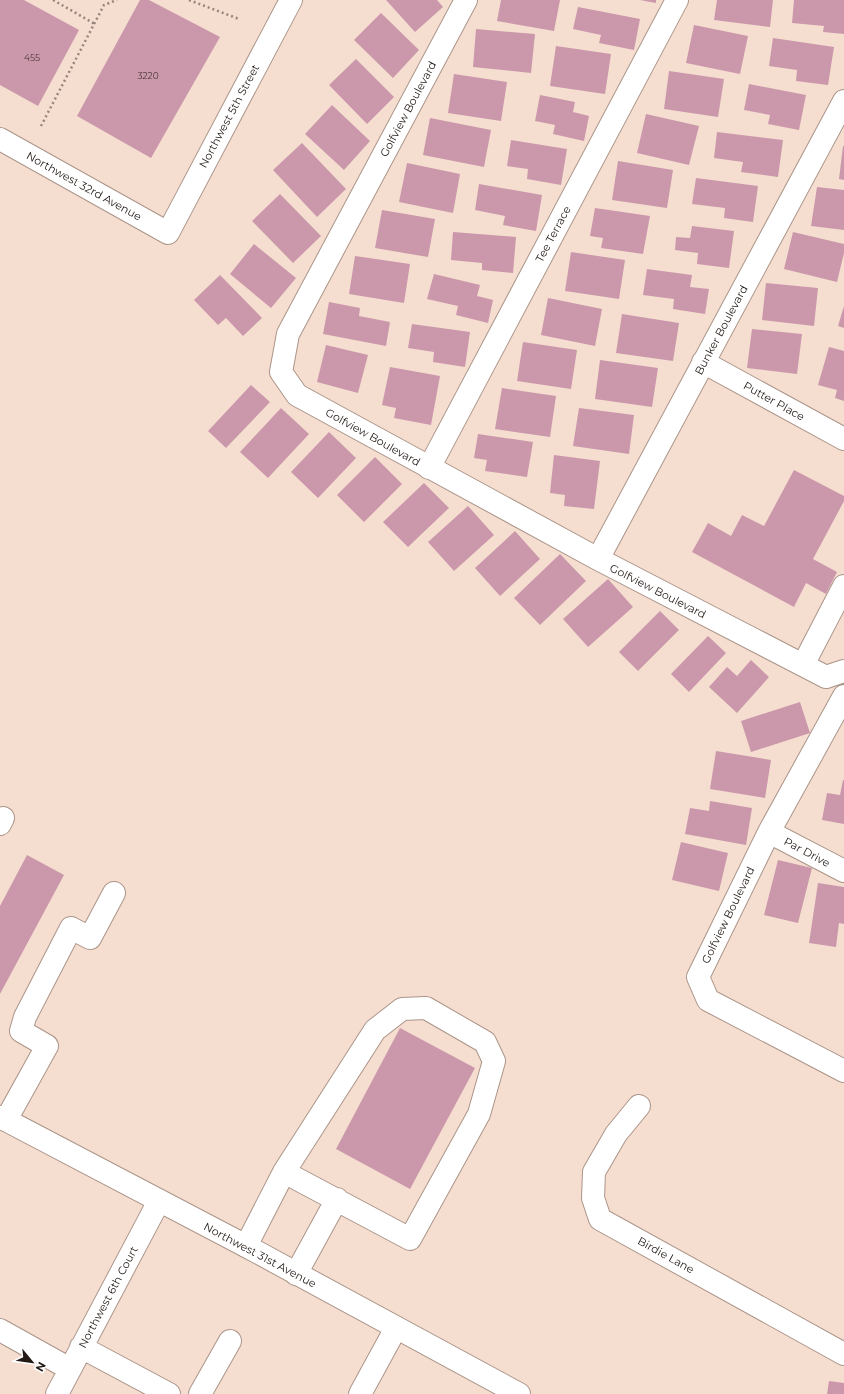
<svg xmlns="http://www.w3.org/2000/svg" width="844" height="1394" font-family="Montserrat,sans-serif">
<rect width="100%" height="100%" fill="#f5ddd0"/>
<path fill="#cb98ab" d="M0,0H24L79,30L38,106L0,85Z
M140,0H149L220,37L151,158L77,116Z
M386,0H437L443,7L415,32Z
M501,0H560L554,31L497,21Z
M640,0H656V3Z
M717,0H773L770,27L714,20Z
M794,0H844V34L823,32L824,26L792,23Z
M578,7L640,19L634,50L599,43L601,35L573,29Z
M381,13L419,50L393,78L354,40Z
M694,25L748,36L740,74L686,63Z
M476,29L535,34L531,73L473,67Z
M773,38L834,47L828,85L796,81L797,70L769,66Z
M556,46L611,54L605,94L550,86Z
M356,59L394,97L367,124L329,85Z
M669,71L724,79L718,117L664,109Z
M454,74L507,82L501,121L448,113Z
M749,84L806,95L799,130L768,124L770,115L744,110Z
M540,95L575,102L573,112L589,116L584,141L553,134L555,125L535,121Z
M332,105L370,141L344,170L305,134Z
M646,114L699,126L689,165L637,153Z
M430,118L491,130L484,167L423,155Z
M717,132L783,140L778,177L741,172L743,162L714,158Z
M511,140L567,149L561,185L527,179L528,169L507,166Z
M302,143L346,189L317,217L273,170Z
M843,146H844V180L839,179Z
M618,161L673,170L667,208L612,200Z
M407,163L460,174L453,213L399,202Z
M696,178L758,186L753,222L724,218L725,208L692,204Z
M479,184L542,195L536,231L503,225L505,216L475,210Z
M817,187L844,190V230L811,226Z
M280,194L321,236L293,263L252,221Z
M595,208L650,216L643,254L601,248L603,238L590,236Z
M382,210L435,219L428,257L375,248Z
M692,226L734,231L729,268L697,264L698,253L675,250L676,237L690,238Z
M453,232L516,237L513,273L482,270V263L451,260Z
M793,232L844,244V253L837,282L784,269Z
M254,244L296,278L271,308L230,274Z
M571,252L625,260L619,299L565,291Z
M355,256L410,264L404,303L349,294Z
M647,269L692,275L690,287L709,289L705,314L673,309L674,299L643,295Z
M434,274L480,285L477,296L493,300L488,323L456,315L458,306L427,299Z
M220,275L262,318L243,336L226,318L218,325L194,300Z
M766,283L818,288L814,326L762,320Z
M548,298L602,309L595,346L541,335Z
M329,302L360,308L359,316L390,322L386,346L323,334Z
M844,306V328L838,326Z
M622,314L679,323L673,361L616,353Z
M412,324L470,332L465,367L433,362L434,352L408,348Z
M752,329L802,334L797,374L747,368Z
M523,342L577,350L571,389L517,381Z
M326,345L368,355L358,393L317,382Z
M829,347L844,351V401L835,398L837,390L818,385Z
M600,360L658,368L652,407L595,399Z
M390,367L440,376L431,425L394,418L396,408L382,405Z
M251,385L270,402L226,448L208,431Z
M502,388L556,396L550,437L495,429Z
M281,408L309,434L268,478L240,452Z
M579,408L634,415L629,454L573,446Z
M329,432L356,458L318,498L291,472Z
M478,434L533,442L527,477L485,471L487,460L474,458Z
M554,455L600,461L594,509L564,506L565,495L550,493Z
M375,457L402,484L364,522L337,495Z
M794,470L844,496V501L813,559L837,572L826,594L806,583L794,607L692,552L708,523L731,536L742,515L764,526Z
M424,483L449,508L408,547L383,522Z
M468,506L494,535L454,571L428,542Z
M515,531L540,559L500,596L475,568Z
M560,554L586,581L540,625L514,598Z
M608,579L633,607L588,647L563,619Z
M660,611L679,630L638,671L619,652Z
M708,636L726,653L689,692L671,674Z
M751,660L769,677L737,713L709,687L727,667L737,676Z
M800,702L810,733L751,752L741,721Z
M716,751L771,760L765,798L710,789Z
M843,780H844V824L822,820L827,793L840,795Z
M710,801L752,808L746,845L685,834L690,808L709,811Z
M681,842L728,853L719,891L672,880Z
M27,855L64,875L0,994V906Z
M778,860L812,868L798,923L764,915Z
M818,883L844,887V924L839,923L836,947L809,943Z
M400,1028L475,1068L410,1189L336,1149Z
M829,1381L844,1383V1394H827Z"/>
<g fill="none" stroke-linecap="round" stroke-linejoin="round">
<defs>
<path id="minor" d="M466,0L288,334L281,372L297,395L598,559L826,677L844,671
M0,139L168,233L291,0
M703,362L844,439
M429,468L677,0
M598,559L844,101
M803,665L844,586
M844,696L769,832L698,977L708,1000L844,1071
M0,824L3,818
M769,832L844,871
M639,1106L616,1134L594,1172L593,1198L600,1219L844,1354
M6,1120L47,1046L21,1031L25,1017L71,928L90,938L114,893
M246,1246L284,1172L375,1030L402,1009L426,1008L485,1042L494,1061L479,1114L410,1239L284,1172
M296,1274L337,1199
M0,1330L70,1369
M81,1347L169,1394
M57,1394L159,1201
M200,1394L230,1341
M360,1394L396,1328"/>
<path id="major" d="M0,1117L246,1246L519,1394"/>
</defs>
<use href="#minor" stroke="#ab9589" stroke-width="24"/>
<use href="#major" stroke="#ab9589" stroke-width="24"/>
<path stroke="#96857c" stroke-width="2.5" stroke-dasharray="2 3" stroke-linecap="butt" d="M53,0L95,24
M189,0L239,19
M41,126L104,5L117,0"/>
<use href="#minor" stroke="#fff" stroke-width="22"/>
<use href="#major" stroke="#fff" stroke-width="22"/>
</g>
<g text-anchor="middle" stroke-width="4" stroke-linejoin="round" paint-order="stroke">
<g font-size="9" fill="#4c393a">
<text x="32" y="61">455</text>
<text x="148" y="79">3220</text>
</g>
<g font-size="11" fill="#221915" stroke="#fff">
<text transform="translate(408 109) rotate(-62)" y="4">Golfview Boulevard</text>
<text transform="translate(229 116) rotate(-62)" y="4">Northwest 5th Street</text>
<text transform="translate(84 186) rotate(29)" y="4">Northwest 32rd Avenue</text>
<text transform="translate(553 234) rotate(-62)" y="4">Tee Terrace</text>
<text transform="translate(721 330) rotate(-62)" y="4">Bunker Boulevard</text>
<text transform="translate(774 401) rotate(29)" y="4">Putter Place</text>
<text transform="translate(373 437) rotate(29)" y="4">Golfview Boulevard</text>
<text transform="translate(658 591) rotate(27)" y="4">Golfview Boulevard</text>
<text transform="translate(807 852) rotate(28)" y="4">Par Drive</text>
<text transform="translate(728 915) rotate(-64)" y="4">Golfview Boulevard</text>
<text transform="translate(260 1255) rotate(28)" y="4">Northwest 31st Avenue</text>
<text transform="translate(666 1255) rotate(29)" y="4">Birdie Lane</text>
<text transform="translate(108 1297) rotate(-62)" y="4">Northwest 6th Court</text>
</g>
</g>
<g transform="translate(32 1362) rotate(119)" stroke="#ffffff" stroke-width="3" paint-order="stroke">
<path d="M0-3L7 15L0 10L-7 15Z" fill="#221915"/>
<text y="-6" font-size="11" font-weight="bold" text-anchor="middle" fill="#221915">N</text>
</g>
</svg>
